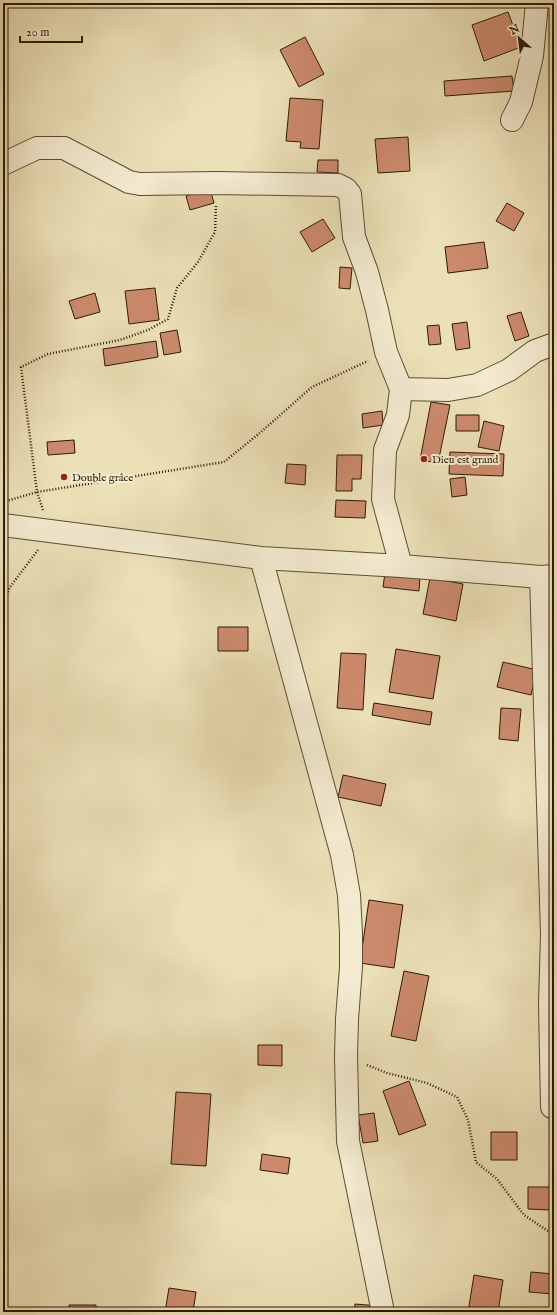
<svg xmlns="http://www.w3.org/2000/svg" width="557" height="1315" font-family="'IM FELL English',serif">
<rect width="100%" height="100%" fill="#ece0b7"/>
<filter id="stains"><feTurbulence type="fractalNoise" baseFrequency=".005" numOctaves="4"/><feColorMatrix values="0 0 0 0 .2 0 0 0 0 .09 0 0 0 0 .02 0 0 0 .5 -.17"/></filter>
<radialGradient id="worn" r=".72"><stop offset=".6" stop-color="#630" stop-opacity="0"/><stop offset="1" stop-color="#630" stop-opacity=".3"/></radialGradient>
<path fill="#cc8a6d" stroke="#2d1b05" d="M508,12L521,47L484,61L472,25Z
M305,37L324,74L299,87L280,50Z
M512,76L514,91L445,96L444,81Z
M290,98L323,100L319,149L300,148L301,142L286,141Z
M408,137L410,171L378,173L375,139Z
M318,160H338V173L317,172Z
M210,189L214,203L190,210L186,196Z
M507,203L524,213L514,231L496,221Z
M323,219L335,238L312,252L300,232Z
M484,242L488,268L448,273L445,247Z
M340,267L352,268L350,289L339,288Z
M155,288L159,320L129,324L125,291Z
M95,293L100,312L75,319L69,301Z
M521,312L529,336L515,341L507,316Z
M467,322L470,348L456,350L452,324Z
M439,325L441,344L429,345L427,326Z
M177,330L181,352L164,355L160,333Z
M156,341L158,357L105,366L103,349Z
M431,402L450,405L438,463L420,460Z
M382,411L383,425L363,428L362,414Z
M456,415H479V431H456Z
M484,421L504,426L499,451L478,447Z
M74,440L75,453L48,455L47,442Z
M450,452L504,454L503,476L449,474Z
M337,455H362L361,479H352V491H336Z
M287,464L306,465L305,485L285,483Z
M465,477L467,495L452,497L450,479Z
M336,500L366,501L365,518L335,517Z
M385,573L420,577L419,591L383,587Z
M430,578L463,584L456,621L423,614Z
M218,627H248V651H218Z
M396,649L440,656L433,699L389,692Z
M341,653L366,654L363,710L337,708Z
M503,662L537,670L531,695L497,687Z
M374,703L432,712L430,725L372,715Z
M501,708L521,709L518,741L499,739Z
M343,775L386,784L381,806L338,797Z
M369,900L403,905L394,968L360,963Z
M404,971L429,976L416,1041L391,1036Z
M258,1045H282V1066L258,1065Z
M409,1081L426,1125L399,1135L383,1091Z
M176,1092L211,1094L206,1166L171,1164Z
M374,1113L378,1141L363,1143L358,1115Z
M491,1132H517V1160H491Z
M262,1154L290,1158L288,1174L260,1170Z
M528,1187H552L551,1210L528,1209Z
M531,1272L554,1274L553,1294L529,1292Z
M474,1275L503,1280L498,1312H468Z
M169,1288L196,1292L193,1312H165Z
M355,1304L380,1306L379,1312H354Z
M69,1305H96V1312H69Z"/>
<g fill="none" stroke-linecap="round" stroke-linejoin="round">
<defs>
<path id="street" d="M512,120L521,102L532,56L537,3
M3,164L37,148H64L129,182L140,184L218,183L338,185L346,189L350,194L354,237L367,272L377,310L386,352L401,389L398,415L385,450L383,499L401,566
M401,389L448,390L477,385L509,370L535,351L554,344
M3,525L261,558L401,566L541,577L554,576
M261,558L342,855L349,895L351,933V967L347,1019L346,1057L348,1141L383,1312
M541,577L552,934L550,1004L552,1107"/>
</defs>
<use href="#street" stroke="#5d4c32" stroke-width="24"/>
<path stroke="#2d1b05" stroke-width="2.5" stroke-dasharray="1 2" stroke-linecap="butt" d="M3,502L37,492L224,462L261,432L312,387L368,361
M43,510L37,492L21,367L48,354L120,340L148,330L168,319L177,288L198,262L215,232L216,204
M3,603L10,587L38,550
M367,1065L387,1073L427,1083L457,1097L468,1120L476,1162L497,1179L524,1215L554,1235"/>
<use href="#street" stroke="#f3ebd0" stroke-width="22"/>
</g>
<g fill="#8f2418" stroke="#f3ebd0" stroke-width="1.5">
<circle cx="424" cy="459" r="4"/>
<circle cx="64" cy="477" r="4"/>
</g>
<g text-anchor="middle" stroke-width="4" stroke-linejoin="round" paint-order="stroke">
<g font-size="11" fill="#2d1b05" stroke="#f3ebd0" text-anchor="start">
<text x="432" y="463">Dieu est grand</text>
<text x="72" y="481">Double grâce</text>
</g>
</g>
<rect width="557" height="1315" fill="none" stroke="#ece0b7" stroke-width="16"/>
<rect x="4" y="4" width="549" height="1307" fill="none" stroke="#2d1b05" stroke-width="2"/>
<rect x="8" y="8" width="541" height="1299" fill="none" stroke="#2d1b05"/>
<g transform="translate(519 38) rotate(332)" stroke="#f3ebd0" stroke-width="3" paint-order="stroke">
<path d="M0-3L7 15L0 10L-7 15Z" fill="#2d1b05"/>
<text y="-6" font-size="11" font-weight="bold" text-anchor="middle" fill="#2d1b05">N</text>
</g>
<path d="M20 36v6h62v-6" fill="none" stroke="#2d1b05" stroke-width="2"/>
<text x="26" y="36" font-size="12" fill="#2d1b05" stroke="#f3ebd0" stroke-width="3" paint-order="stroke">20 m</text>
<rect width="100%" height="100%" filter="url(#stains)"/>
<rect width="100%" height="100%" fill="url(#worn)"/>
</svg>
